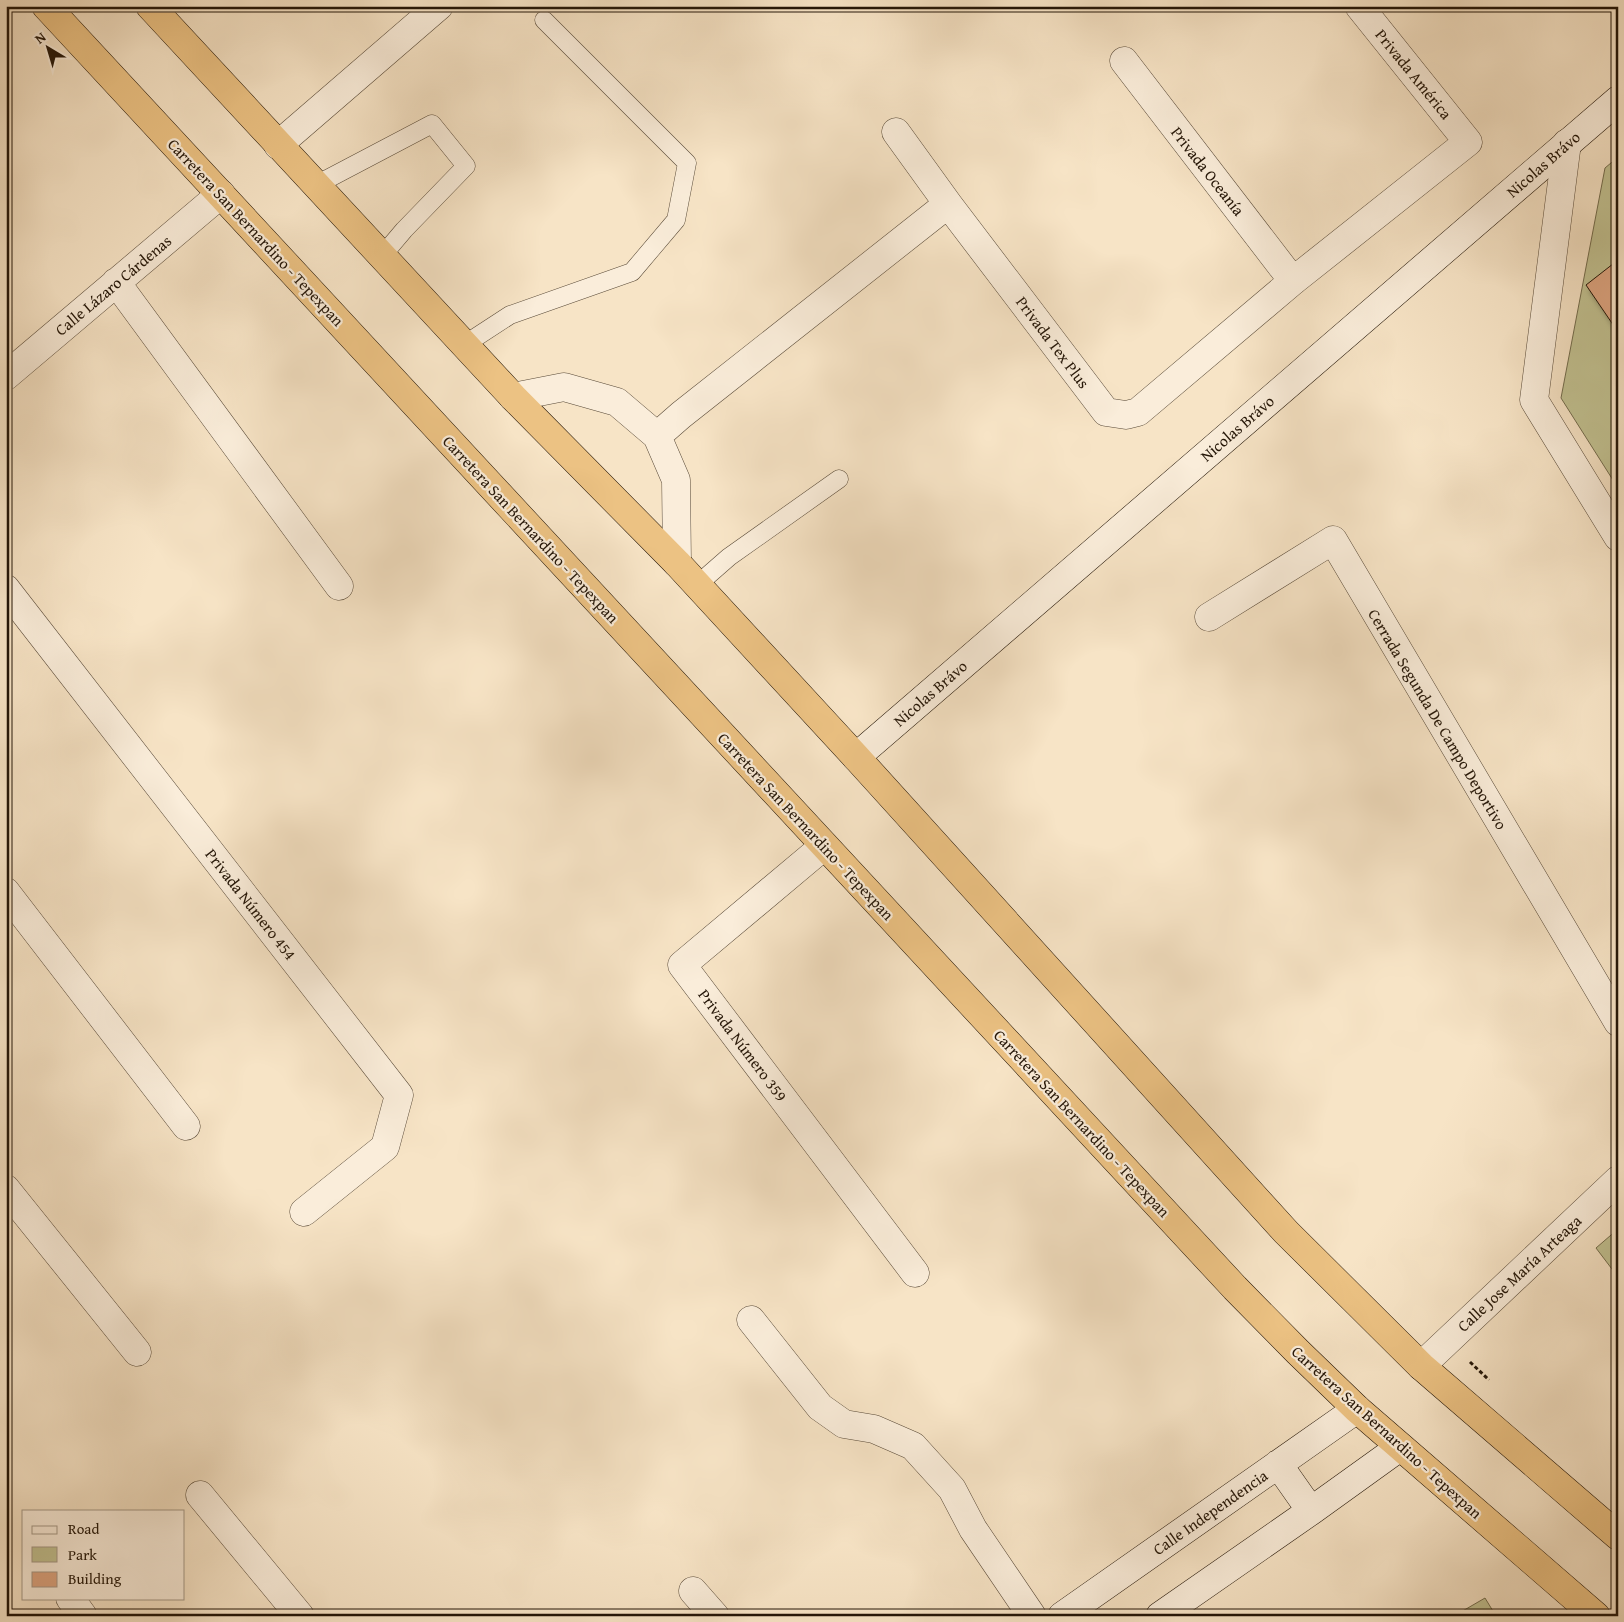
<svg xmlns="http://www.w3.org/2000/svg" width="1624" height="1622" font-family="'Gentium Book Plus',serif">
<defs>
<filter id="shadow"><feDropShadow dx="3" dy="5.5" stdDeviation="2.5" flood-color="#0004"/></filter>
</defs>
<rect width="100%" height="100%" fill="#f7e4c6"/>
<filter id="stains"><feTurbulence type="fractalNoise" baseFrequency=".004" numOctaves="4"/><feColorMatrix values="0 0 0 0 .2 0 0 0 0 .09 0 0 0 0 .02 0 0 0 .5 -.17"/></filter>
<radialGradient id="worn" r=".72"><stop offset=".6" stop-color="#630" stop-opacity="0"/><stop offset="1" stop-color="#630" stop-opacity=".3"/></radialGradient>
<path fill="#c2c292" stroke="#736c4d" d="M1618,157V488L1561,398L1605,168Z
M1618,1229V1277L1596,1248Z
M1485,1598L1496,1616H1454Z"/>
<path fill="#dda581" stroke="#241608" filter="url(#shadow)" d="M1618,260V332L1586,285Z"/>
<g fill="none" stroke-linecap="round" stroke-linejoin="round">
<defs>
<path id="lane" d="M316,185L432,124L466,166L404,230L382,256
M464,345L510,315L632,272L676,220L687,163L544,20
M697,585L729,557L839,479"/>
<path id="street" d="M1124,61L1293,281
M896,132L948,204L1106,412L1126,415L1138,412L1293,281L1468,142L1359,6
M1567,143L1534,400L1618,537
M278,145L439,6
M116,282L339,586
M6,376L221,194
M513,397L564,387L617,402L657,436L676,480L677,563
M657,436L681,415L948,204
M6,589L399,1095L385,1147L304,1212
M1209,617L1333,540L1618,1022
M824,846L682,965L915,1273
M6,892L186,1126
M6,1189L137,1352
M751,1320L820,1407L844,1424L874,1429L913,1446L952,1489L973,1529L1032,1616
M1421,1366L1618,1180
M200,1495L300,1616
M693,1591L715,1616
M70,1598L83,1616"/>
<path id="secondary" d="M856,757L1618,100
M1278,1464L1311,1511
M1062,1616L1357,1409
M1160,1616L1311,1511L1400,1447"/>
<path id="highway" d="M46,6L1235,1288L1298,1352L1357,1409L1596,1616
M150,6L513,397L677,563L856,757L1286,1232L1421,1366L1618,1536"/>
</defs>
<use href="#lane" stroke="#594a38" stroke-width="19"/>
<use href="#street" stroke="#594a38" stroke-width="29"/>
<use href="#secondary" stroke="#241608" stroke-width="29"/>
<use href="#highway" stroke="#241608" stroke-width="29"/>
<path stroke="#241608" stroke-width="3" stroke-dasharray="4 2.5" stroke-linecap="butt" d="M1470,1362L1489,1380"/>
<use href="#lane" stroke="#faedda" stroke-width="18"/>
<use href="#street" stroke="#faedda" stroke-width="28"/>
<use href="#secondary" stroke="#faedda" stroke-width="28"/>
<use href="#highway" stroke="#ecc283" stroke-width="28"/>
</g>
<g text-anchor="middle" stroke-width="4.5" stroke-linejoin="round" paint-order="stroke">
<g font-size="16" fill="#241608" stroke="#faedda">
<text transform="translate(1414 74) rotate(51)" y="6">Privada América</text>
<text transform="translate(1543 164) rotate(-41)" y="6">Nicolas Brávo</text>
<text transform="translate(1208 171) rotate(52)" y="6">Privada Oceanía</text>
<text transform="translate(256 232) rotate(47)" y="6">Carretera San Bernardino - Tepexpan</text>
<text transform="translate(113 285) rotate(-40)" y="6">Calle Lázaro Cárdenas</text>
<text transform="translate(1053 342) rotate(53)" y="6">Privada Tex Plus</text>
<text transform="translate(1237 428) rotate(-41)" y="6">Nicolas Brávo</text>
<text transform="translate(531 529) rotate(47)" y="6">Carretera San Bernardino - Tepexpan</text>
<text transform="translate(930 693) rotate(-41)" y="6">Nicolas Brávo</text>
<text transform="translate(1438 719) rotate(59)" y="6">Cerrada Segunda De Campo Deportivo</text>
<text transform="translate(806 826) rotate(47)" y="6">Carretera San Bernardino - Tepexpan</text>
<text transform="translate(251 904) rotate(52)" y="6">Privada Número 454</text>
<text transform="translate(743 1045) rotate(53)" y="6">Privada Número 359</text>
<text transform="translate(1082 1123) rotate(47)" y="6">Carretera San Bernardino - Tepexpan</text>
<text transform="translate(1519 1273) rotate(-43)" y="6">Calle Jose María Arteaga</text>
<text transform="translate(1387 1432) rotate(42)" y="6">Carretera San Bernardino - Tepexpan</text>
<text transform="translate(1210 1512) rotate(-35)" y="6">Calle Independencia</text>
</g>
</g>
<rect width="1624" height="1622" fill="none" stroke="#f7e4c6" stroke-width="25"/>
<rect x="8" y="8" width="1609" height="1607" fill="none" stroke="#241608" stroke-width="2.5"/>
<rect x="12" y="12" width="1599" height="1597" fill="none" stroke="#241608"/>
<rect x="22" y="1510" width="162" height="90" fill="#faedda" stroke="#a49786"/>
<rect x="32" y="1526" width="25" height="8" fill="#faedda" stroke="#a49786"/>
<text x="68" y="1534" font-size="15" fill="#241608">Road</text>
<rect x="32" y="1547" width="25" height="15" fill="#c2c292" stroke="#a49786"/>
<text x="68" y="1560" font-size="15" fill="#241608">Park</text>
<rect x="32" y="1572" width="25" height="15" fill="#dda581" stroke="#a49786"/>
<text x="68" y="1584" font-size="15" fill="#241608">Building</text>
<g transform="translate(48 48) rotate(322)" stroke="#faedda" stroke-width="4" paint-order="stroke">
<path d="M0-4L9 19L0 12L-9 19Z" fill="#241608"/>
<text y="-8" font-size="14" font-weight="bold" text-anchor="middle" fill="#241608">N</text>
</g>
<rect width="100%" height="100%" filter="url(#stains)"/>
<rect width="100%" height="100%" fill="url(#worn)"/>
</svg>
